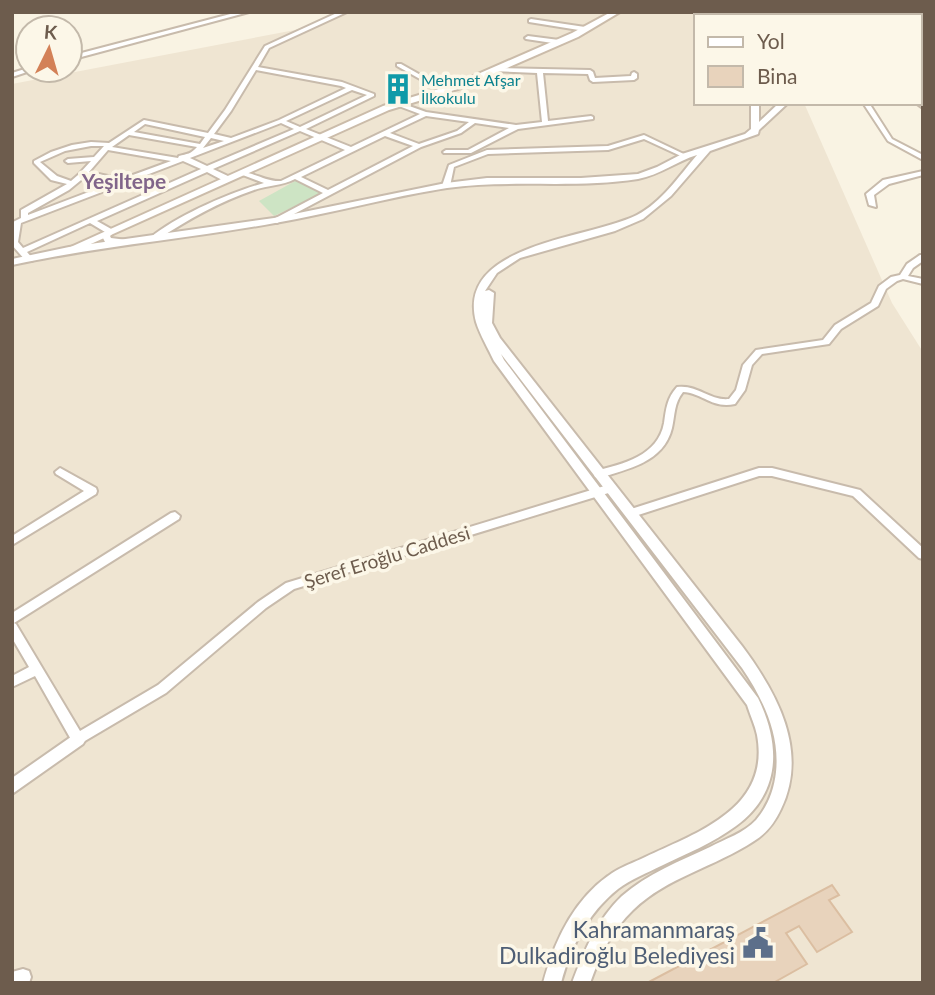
<svg xmlns="http://www.w3.org/2000/svg" width="935" height="995" font-family="Lato,sans-serif">
<rect width="100%" height="100%" fill="#f9f3e3"/>
<path fill="#efe5d2" d="M346,12L742,14L744,16H695V103H804L892,303L923,352V983H12V84L295,30Z"/>
<path fill="#cde4c4" d="M297,180L323,193L274,216L259,201Z"/>
<path fill="#e8d3bc" stroke="#dbbea1" stroke-width="2" d="M832,885L839,895L829,900L852,932L817,952L799,926L786,933L807,964L773,983H647Z"/>
<g fill="none" stroke-linecap="round" stroke-linejoin="round">
<defs>
<path id="minor" d="M339,12H347L269,48L258,67L342,82L374,94V96L306,129L351,147L420,114L396,105L395,104L398,102L426,112L516,125L542,122L537,73L492,71V69L494,68L590,70L593,72L595,78L631,76L632,73L634,72L637,74V78L634,80L593,82L590,80L588,74L543,73L548,121L591,116L593,117V119L518,129L471,153H444L443,152L446,150H468L509,128L475,123L461,133L421,147L277,223L270,221L323,193L295,179C282,186 268,185 254,190C219,202 187,220 157,240H151L150,238C176,216 231,192 264,183L240,174V172C254,172 266,182 281,181L345,150L300,131L213,169L230,177V181H224L207,172L97,221L113,230L114,232L110,236L111,238L127,240V244L105,242L102,236L105,232L90,223L27,252L33,259L32,261H26L12,245L13,222L21,218V210L67,184L51,180L34,163V161L51,152L72,145L91,142L109,143L144,120L208,133L225,110L265,46ZM256,70L341,86L346,88L279,120L231,138L214,134L231,111ZM352,90L367,95L300,127L286,121ZM426,116L469,122L457,131L419,144L390,133ZM281,123L294,129L207,166L190,158ZM145,124L205,137L200,144L134,132ZM129,135L197,147C191,154 187,154 179,156L178,158L112,147ZM385,136L413,146L328,190L301,177ZM211,138L224,141L203,148ZM91,146H104L94,157L68,159L65,161L68,163L91,161L78,175L71,181L57,176L40,162L65,151ZM108,150L171,161L122,179L89,172ZM183,161L201,169L23,248L18,242L21,223ZM86,176L115,182L28,215V213L69,190Z
M726,12H757L792,16H761Z
M531,19L585,27L588,29L585,31L529,22V20Z
M528,36L559,40L562,42L559,44L526,39L525,38Z
M919,38L923,39V43L919,42Z
M397,64H401L424,77L461,86L458,88L420,79L397,66Z
M919,101L923,103V108L916,103H919Z
M863,103H869L892,139L923,155V160L888,141Z
M644,135L688,156L683,157L644,139L608,150L488,154L454,167L450,186L446,188L442,186L449,165L487,150L608,146Z
M923,171V175L889,184L874,195L876,207L869,205L866,194L883,180Z
M920,255H923V261L913,268L908,276L923,279V284L903,279L897,281L886,289L878,306L841,329L829,344L762,354L752,365L745,390L735,404C712,409 703,393 683,392C674,403 675,415 672,428C664,462 628,469 599,478L595,477L594,474L595,471C623,464 658,456 664,423C666,409 667,398 677,387C697,384 710,401 729,399L736,390L743,365L756,350L823,340L835,325L871,303L879,286L891,277L900,275L907,264Z
M60,468L96,488L97,491L96,494L12,545V536L84,491L56,474L55,472Z
M759,468H772L860,490L923,548V559L919,558L853,496L772,476H759L632,517L627,513L628,510Z
M611,484L615,485L616,488L615,491L294,589L266,608L166,693L78,745L73,743L35,676L12,687V676L29,667L12,638V613L171,513L175,512L180,516L179,519L14,623L16,624L80,731L158,685L258,602L286,583Z
M23,969L29,971L31,977L29,983H12V972Z"/>
<path id="tertiary" d="M238,12H249L70,60V56Z
M694,12H701L704,16H697Z
M28,68V70H33L12,77V73Z
M919,77H923V81H919Z
M751,103H759V122L779,103H788L759,130L758,134L710,151L671,196L643,219L615,231L520,258L497,273L485,291L489,290L494,293L492,323L500,338L742,646C777,693 809,751 781,809C775,822 767,833 754,841C715,867 667,877 633,910C612,930 600,955 590,983H572C584,951 597,920 622,896C647,874 680,861 710,847C725,839 744,833 756,820C768,806 774,790 776,772C780,734 763,699 742,668L501,354L504,360L758,698C781,745 781,793 736,826C713,843 686,854 661,866C647,873 631,879 618,889C588,913 571,946 561,983H543C554,942 573,901 608,876C618,868 630,864 641,859C695,833 771,810 757,735C755,725 750,715 747,705L494,361C488,348 480,335 476,322C455,243 590,239 637,215C662,202 679,176 697,155C677,161 660,175 638,179C575,189 510,179 447,188C389,197 333,213 275,223C188,239 99,246 12,265V259L69,247L274,218L446,183L487,178H581L638,174L657,167L682,154L745,134L751,129Z
M78,732L83,734L86,739L83,744L12,794V778Z"/>
<path id="secondary" d="M611,12H620L578,37L461,88L389,110L73,252L69,253L64,250L383,106L455,84L572,33Z"/>
</defs>
<use href="#minor" stroke="#c8bbac" stroke-width="4"/>
<use href="#tertiary" stroke="#c8bbac" stroke-width="4"/>
<use href="#secondary" stroke="#cbbcaa" stroke-width="4"/>
<use href="#minor" fill="#fff" fill-rule="evenodd"/>
<use href="#tertiary" fill="#fff" fill-rule="evenodd"/>
<use href="#secondary" fill="#fff" fill-rule="evenodd"/>
</g>
<defs>
<symbol id="building-bare" viewBox="-9 -9 18 18"><path d="M-4-6H4V6H1V3H-1V6H-4ZM-2.5-4.3h1.7v1.8h-1.7ZM.8-4.3h1.7v1.8H.8ZM-2.5-1h1.7V.8h-1.7ZM.8-1h1.7V.8H.8Z" fill="#0f9aa8" stroke="#fcf7e8" stroke-width="2.5" paint-order="stroke"/></symbol>
<symbol id="civic-bare" viewBox="-9 -9 18 18"><path d="M-.6-6.5H3V-4.5H.6V-3L4-1V1h2V6H-6V1h2V-1L-.6-3ZM-1.2 2.5V6h2.4V2.5Z" fill="#5c6f8a" stroke="#fcf7e8" stroke-width="2.5" paint-order="stroke"/></symbol>
</defs>
<g fill-rule="evenodd">
<use href="#building-bare" x="376" y="67" width="44" height="44"/>
<use href="#civic-bare" x="736" y="921" width="44" height="44"/>
</g>
<g text-anchor="middle" stroke-width="7" stroke-linejoin="round" paint-order="stroke">
<g font-size="16" fill="#0d838f" stroke="#fcf7e8" text-anchor="start">
<text x="421" y="86">Mehmet Afşar<tspan x="421" dy="18">İlkokulu</tspan></text>
</g>
<g font-size="19" fill="#6d5c4d" stroke="#fcf7e8">
<text transform="translate(387 557) rotate(-17)" y="7">Şeref Eroğlu Caddesi</text>
</g>
<g font-size="21" font-weight="bold" fill="#81658a" stroke="#fcf7e8">
<text x="124" y="189">Yeşiltepe</text>
</g>
<g font-size="23" fill="#4e5e75" stroke="#fcf7e8" text-anchor="end">
<text x="735" y="938">Kahramanmaraş<tspan x="735" dy="26">Dulkadiroğlu Belediyesi</tspan></text>
</g>
</g>
<rect width="935" height="995" fill="none" stroke="#6d5c4d" stroke-width="28"/>
<rect x="694" y="14" width="228" height="91" fill="#fcf7e8" stroke="#c3b9aa" stroke-width="2"/>
<rect x="708" y="37" width="35" height="10" fill="#ffffff" stroke="#c3b9aa" stroke-width="2"/>
<text x="757" y="49" font-size="21" fill="#6d5c4d">Yol</text>
<rect x="708" y="66" width="35" height="21" fill="#e8d3bc" stroke="#c3b9aa" stroke-width="2"/>
<text x="757" y="84" font-size="21" fill="#6d5c4d">Bina</text>
<g transform="translate(49 49) rotate(5)"><circle r="33" fill="#fcf7e8" stroke="#c3b9aa" stroke-width="2"/>
<path d="M0-5L12 26L0 18L-12 26Z" fill="#d38157"/>
<text y="-10" font-size="19" font-weight="bold" text-anchor="middle" fill="#6d5c4d">K</text>
</g>
</svg>
